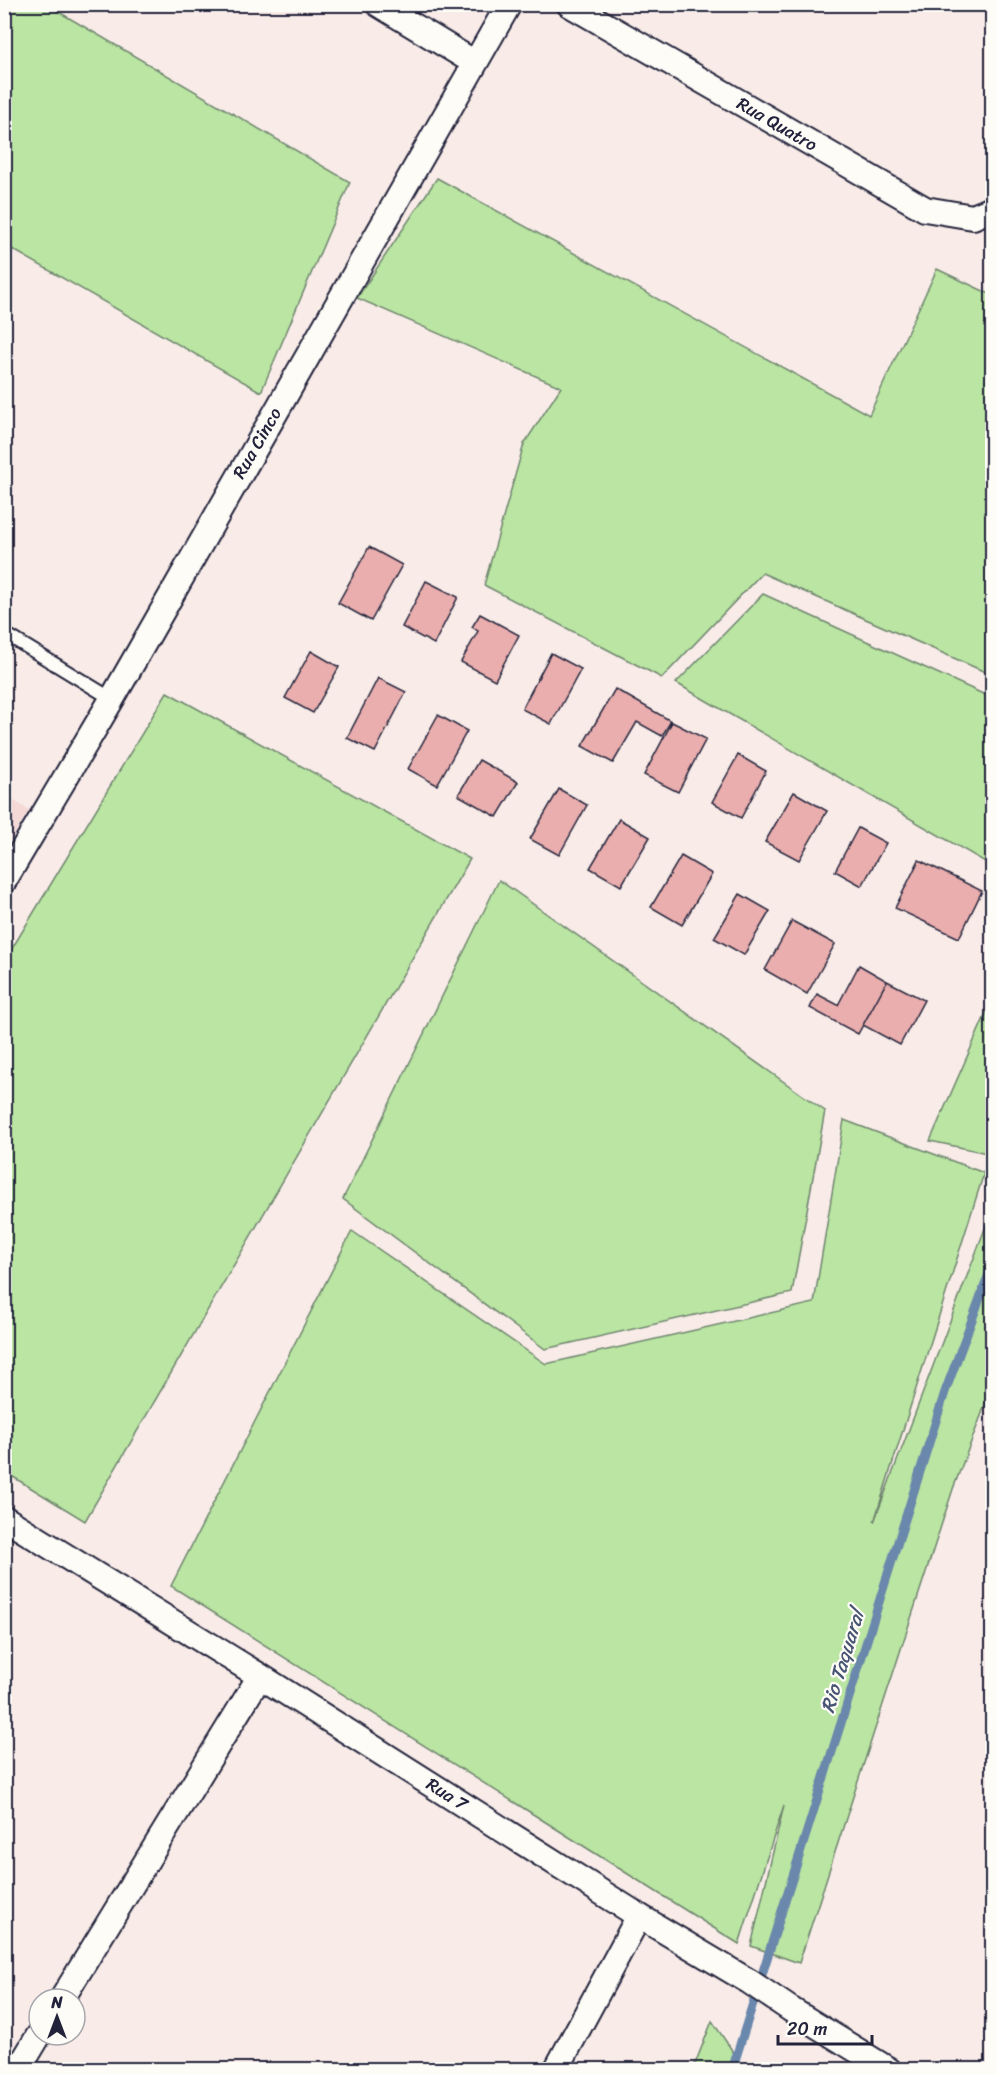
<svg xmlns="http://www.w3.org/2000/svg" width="997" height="2074" font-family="Sriracha,sans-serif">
<rect width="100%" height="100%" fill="#f9ece8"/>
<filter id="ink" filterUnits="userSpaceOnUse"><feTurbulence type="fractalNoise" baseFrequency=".0167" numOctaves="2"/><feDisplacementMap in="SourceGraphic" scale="12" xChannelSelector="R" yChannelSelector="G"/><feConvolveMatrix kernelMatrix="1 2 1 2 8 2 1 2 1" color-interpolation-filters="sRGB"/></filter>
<g filter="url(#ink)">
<path fill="#f4d9d6" d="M5,795L29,810L5,851Z"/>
<path fill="#bae5a2" stroke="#6e846e" stroke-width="1.5" d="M15,5H47L350,182L261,392L5,245L4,13Z
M437,178L869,415L937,269L992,295V675L762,573L662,678L484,585L524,444L561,387L357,298Z
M763,594L992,698V866L676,683Z
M167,692L470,859L85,1521L5,1472V960Z
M499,880L825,1111L792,1293L545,1349L343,1199Z
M992,1000V1154L930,1141Z
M844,1120L984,1173L874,1522L992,1210V1387L953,1489L799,1963L751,1946L784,1805L739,1944L171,1586L352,1231L546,1364L814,1303Z
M712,2021L745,2069H693Z"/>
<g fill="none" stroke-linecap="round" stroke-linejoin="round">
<path stroke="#6b87ac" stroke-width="9" d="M732,2070L945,1392L992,1266"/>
</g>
<path fill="#e9aead" stroke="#22223b" stroke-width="1.5" d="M369,547L402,565L371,621L338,603Z
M426,581L458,597L434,644L402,627Z
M480,614L519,635L495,680L461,662L478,631L472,627Z
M311,651L339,667L313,713L285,698Z
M551,653L581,669L551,724L522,709Z
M378,678L406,692L375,752L347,738Z
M615,689L671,721L662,736L637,722L613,763L582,746Z
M438,715L467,731L437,785L408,769Z
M672,722L706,739L678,792L644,775Z
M738,755L766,771L741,818L712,802Z
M479,760L518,782L497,817L458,795Z
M559,789L587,805L559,855L530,839Z
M794,792L827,811L799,860L765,842Z
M619,819L650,837L621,886L590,868Z
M858,828L886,843L862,886L835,871Z
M681,856L712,874L682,925L651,907Z
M919,860L982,891L959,938L895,908Z
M740,894L770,911L744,955L714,938Z
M792,921L835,944L807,994L765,970Z
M859,965L887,981L858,1034L810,1008L817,994L838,1005Z
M887,981L924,1000L900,1045L863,1025Z"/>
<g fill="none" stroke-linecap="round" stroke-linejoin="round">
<defs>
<path id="lane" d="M4,633L112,699"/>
<path id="street" d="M378,4L475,63
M569,4L925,209L973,217L992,209
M4,881L112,699L509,4
M4,1518L260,1676L639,1916L750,1982L790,2009L889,2070
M62,1999L260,1676
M18,2070L39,2035
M556,2070L639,1916"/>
</defs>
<use href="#lane" stroke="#22223b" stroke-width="16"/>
<use href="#street" stroke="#22223b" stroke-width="28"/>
<use href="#lane" stroke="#fdfcf7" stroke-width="12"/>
<use href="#street" stroke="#fdfcf7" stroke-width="24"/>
</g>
</g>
<g text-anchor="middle" stroke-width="4.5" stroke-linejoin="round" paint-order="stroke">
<g font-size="18" fill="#22223b" stroke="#fdfcf7">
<text transform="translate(777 124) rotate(30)" y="6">Rua Quatro</text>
<text transform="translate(257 443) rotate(-60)" y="6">Rua Cinco</text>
<text transform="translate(447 1794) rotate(32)" y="6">Rua 7</text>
</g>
<g font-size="20" font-style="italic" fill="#475473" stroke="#fdfcf7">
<text transform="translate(842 1661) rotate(-73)" y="7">Rio Taquaral</text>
</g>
</g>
<rect width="997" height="2074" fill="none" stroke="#fdfcf7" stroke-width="24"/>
<rect x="12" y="12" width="973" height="2050" fill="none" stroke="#22223b" stroke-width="2" filter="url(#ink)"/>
<g transform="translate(57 2017)"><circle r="28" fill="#fdfcf7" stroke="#a5a5ac" stroke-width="1.5"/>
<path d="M0-4.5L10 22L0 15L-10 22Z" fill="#22223b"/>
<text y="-9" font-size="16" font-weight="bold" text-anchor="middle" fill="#22223b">N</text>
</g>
<path d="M778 2035v9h94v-9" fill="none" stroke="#22223b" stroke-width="3"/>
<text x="787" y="2035" font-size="18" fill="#22223b" stroke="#fdfcf7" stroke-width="4.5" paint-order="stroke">20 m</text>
</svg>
